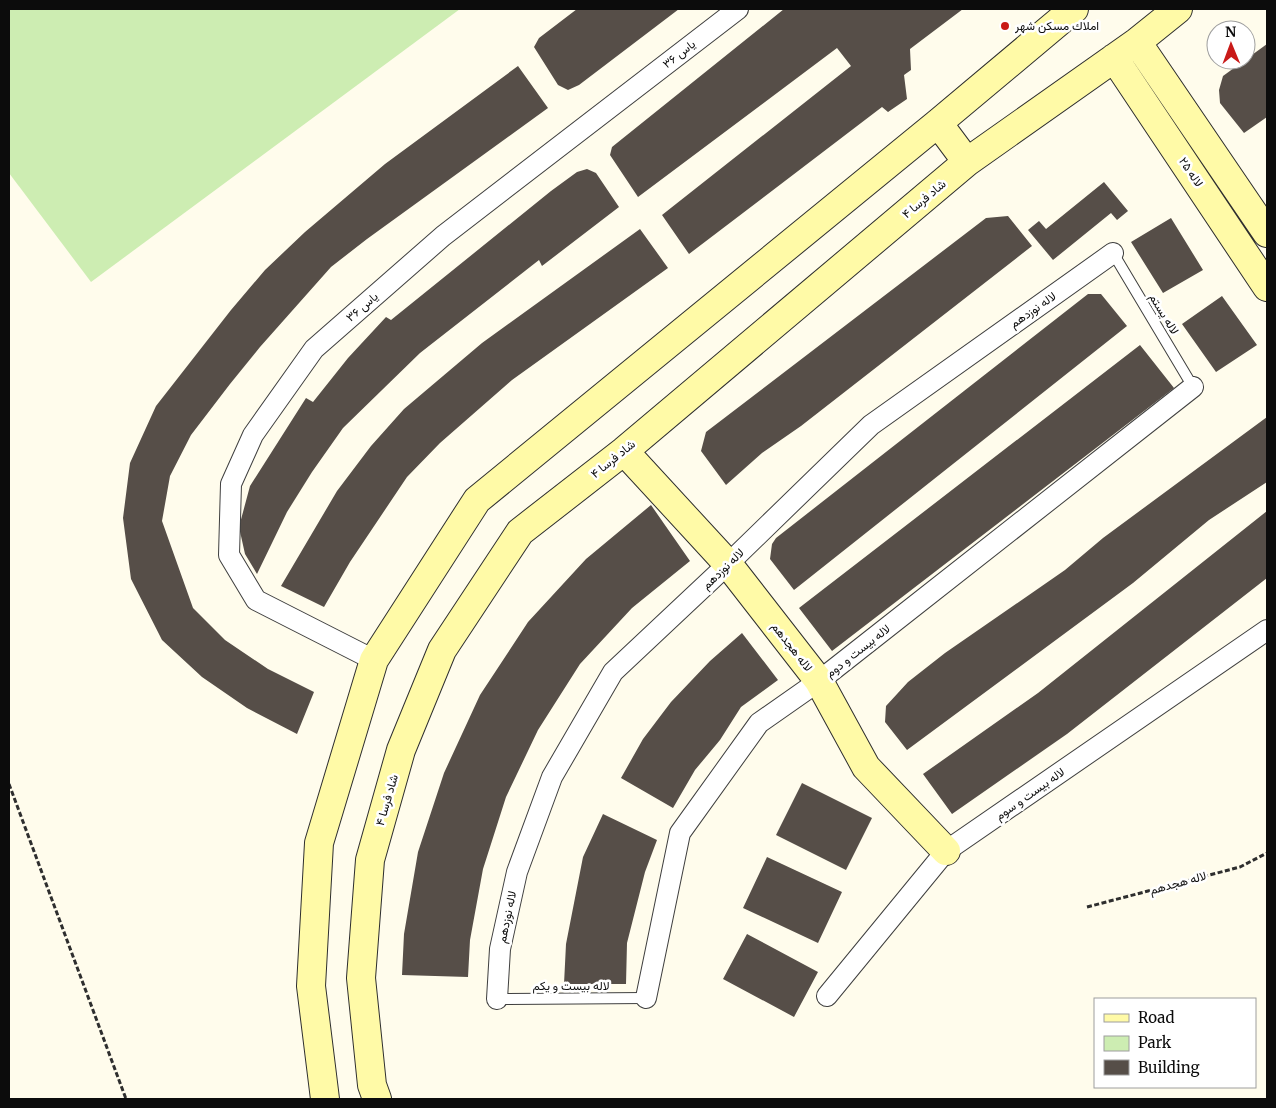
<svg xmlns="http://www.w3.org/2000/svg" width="1276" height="1108" font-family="Merriweather,Vazirmatn,serif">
<rect width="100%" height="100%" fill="#fffcec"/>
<path fill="#cdedb2" d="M9,9H460L91,282L9,173Z"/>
<path fill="#564e48" d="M577,9H679L579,85L568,90L558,85L534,47L539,38Z
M784,9H963L910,49L911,70L904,75L907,99L888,112L882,107L689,254L662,215L851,66L837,48L638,197L610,155L612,147Z
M1267,44V117L1244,133L1220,103L1219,90L1223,76Z
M518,66L548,108L367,239L331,267L260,347L230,384L191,435L170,476L162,521L193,608L225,640L268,669L314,692L297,734L247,708L202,677L162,640L131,579L123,518L130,463L156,406L231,310L265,270L305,232L385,164Z
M587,169L596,173L619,207L542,266L539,260L420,353L343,428L312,472L287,512L257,574L245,554L239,527L250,486L306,398L313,402L348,358L386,317L391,320L551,191L577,172Z
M1104,182L1128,211L1117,220L1111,213L1053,260L1028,230L1039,221L1046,229Z
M1008,216L1032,246L801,426L762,453L726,485L701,451L706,432L986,218Z
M1171,218L1203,270L1163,293L1131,242Z
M640,229L668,268L512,380L440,443L407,477L350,562L324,607L281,586L337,491L371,446L404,409L482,343Z
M1088,294H1101L1127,326L794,590L770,559L772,544L776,538Z
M1222,296L1257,345L1216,372L1182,324Z
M1140,345L1174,388L832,651L799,608Z
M1267,417V482L1209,520L1133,583L907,750L885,722L886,706L908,682L945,653L1065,570L1103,538Z
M651,505L690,561L632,608L580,664L538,730L506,797L483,869L470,940L468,977L402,975L404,934L418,852L444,773L480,695L528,622L586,559Z
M1267,511V578L1067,734L952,814L923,774L1038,693Z
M742,633L778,680L741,707L720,740L695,770L673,808L621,778L643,739L671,702L710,661Z
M802,783L872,818L846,870L776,835Z
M603,814L657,840L645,872L627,943L626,984H564L566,944L583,857Z
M767,857L842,892L818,943L743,908Z
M747,934L818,972L794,1017L723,979Z"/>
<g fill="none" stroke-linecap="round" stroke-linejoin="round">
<defs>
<path id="lane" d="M1113,253L1193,387
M497,999L646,998"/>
<path id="street" d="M374,660L256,600L229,555L231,484L253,435L314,349L443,236L738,9
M827,996L946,851L1267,630
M646,998L680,833L759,723L819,681L1193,387
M497,999L500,949L517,872L552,777L613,672L728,564L871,425L1113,253"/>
<path id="secondary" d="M1137,42L1267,233
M1114,58L1267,287
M938,123L967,162
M624,451L728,564L819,681L866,767L946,851
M325,1099L311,986L319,843L374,660L477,500L938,123L1074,9
M377,1099L372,1085L361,978L370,860L401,750L442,650L520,532L624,451L967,162L1137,42L1178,9"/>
</defs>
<use href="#lane" stroke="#3f3f3f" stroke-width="12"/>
<use href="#street" stroke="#3f3f3f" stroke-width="22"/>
<use href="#secondary" stroke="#2e2e2e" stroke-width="30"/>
<path stroke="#2e2e2e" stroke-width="3" stroke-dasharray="5 2.5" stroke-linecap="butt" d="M9,784L126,1099
M1087,907L1240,867L1267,853"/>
<use href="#lane" stroke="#fff" stroke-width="10"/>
<use href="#street" stroke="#fff" stroke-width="20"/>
<use href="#secondary" stroke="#fffaa7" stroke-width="28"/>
</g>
<circle fill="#c91a18" stroke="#fff" stroke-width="2" cx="1005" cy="26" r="5"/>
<g text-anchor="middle" stroke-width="5" stroke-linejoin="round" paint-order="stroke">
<g font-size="12" fill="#0c0c0c" stroke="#fff" text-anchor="start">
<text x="1015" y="30">املاك مسكن شهر</text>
</g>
<g font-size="12" fill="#0c0c0c" stroke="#fff">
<text transform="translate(679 54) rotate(-38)" y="4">یاس ۳۶</text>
<text transform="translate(1191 172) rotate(56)" y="4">لاله ۲۵</text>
<text transform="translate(924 199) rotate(-40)" y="4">شاد فرسا ۴</text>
<text transform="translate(362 307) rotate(-41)" y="4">یاس ۳۶</text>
<text transform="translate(1033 310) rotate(-35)" y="4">لاله نوزدهم</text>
<text transform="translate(1164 314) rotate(59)" y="4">لاله یستم</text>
<text transform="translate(613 459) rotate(-39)" y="4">شاد فرسا ۴</text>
<text transform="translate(723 569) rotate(-44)" y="4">لاله نوزدهم</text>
<text transform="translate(792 647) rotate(52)" y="4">لاله هجدهم</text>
<text transform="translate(858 651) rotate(-38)" y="4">لاله بیست و دوم</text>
<text transform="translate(1030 794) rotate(-35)" y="4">لاله بیست و سوم</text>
<text transform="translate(387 800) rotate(-74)" y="4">شاد فرسا ۴</text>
<text transform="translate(1178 883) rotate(-15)" y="4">لاله هجدهم</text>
<text transform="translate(507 917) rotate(-78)" y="4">لاله نوزدهم</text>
<text x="571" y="990">لاله بیست و یکم</text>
</g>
</g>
<rect width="1276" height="1108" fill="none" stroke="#0c0c0c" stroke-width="20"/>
<rect x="1094" y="998" width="162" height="90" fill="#ffffff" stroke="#9e9e9e"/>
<rect x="1104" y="1014" width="25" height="8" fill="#fffaa7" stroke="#9e9e9e"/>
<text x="1138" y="1023" font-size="15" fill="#0c0c0c">Road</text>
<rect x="1104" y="1036" width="25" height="15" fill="#cdedb2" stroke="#9e9e9e"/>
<text x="1138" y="1048" font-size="15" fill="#0c0c0c">Park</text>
<rect x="1104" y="1060" width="25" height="15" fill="#564e48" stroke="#9e9e9e"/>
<text x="1138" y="1073" font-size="15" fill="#0c0c0c">Building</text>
<g transform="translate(1231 45) rotate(359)"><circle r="24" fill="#ffffff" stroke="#9e9e9e"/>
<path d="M0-4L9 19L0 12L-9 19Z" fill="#c91a18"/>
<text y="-8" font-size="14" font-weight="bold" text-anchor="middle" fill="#0c0c0c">N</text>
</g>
</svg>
